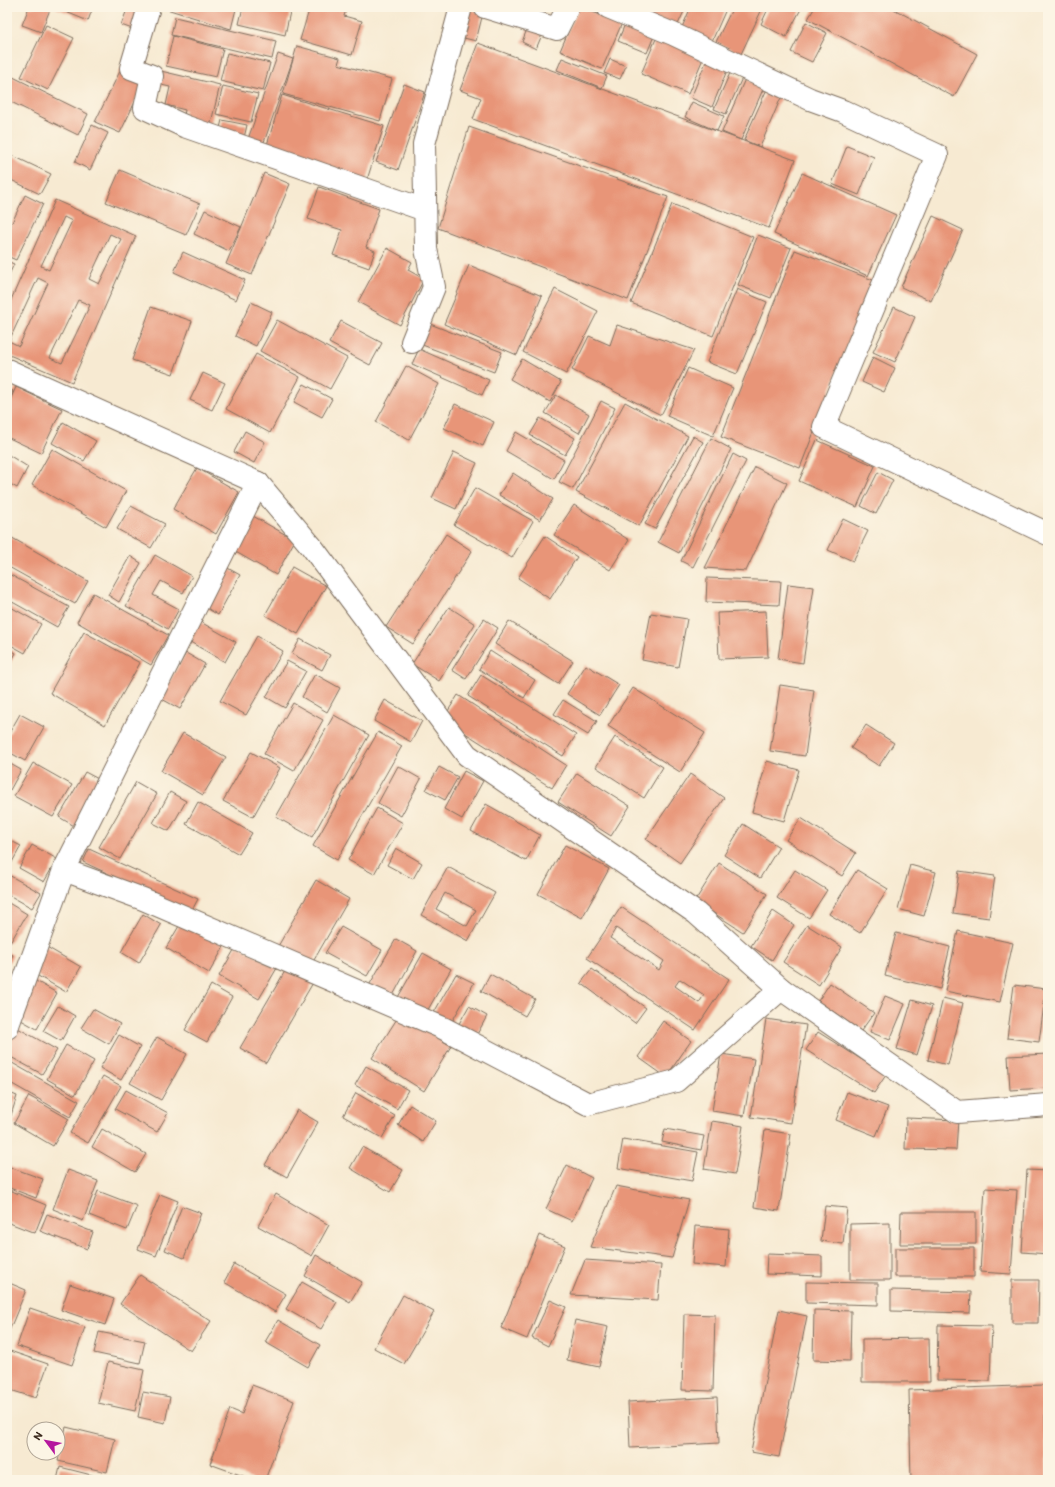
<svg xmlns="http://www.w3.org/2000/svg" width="1055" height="1487" font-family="Itim,sans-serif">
<rect width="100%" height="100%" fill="#fcf5e5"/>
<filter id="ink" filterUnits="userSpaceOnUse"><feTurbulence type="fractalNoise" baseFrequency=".025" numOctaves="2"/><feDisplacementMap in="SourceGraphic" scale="8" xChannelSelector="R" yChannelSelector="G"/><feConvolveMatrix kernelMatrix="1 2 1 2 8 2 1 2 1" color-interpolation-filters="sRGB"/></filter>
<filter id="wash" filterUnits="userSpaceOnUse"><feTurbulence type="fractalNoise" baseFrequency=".012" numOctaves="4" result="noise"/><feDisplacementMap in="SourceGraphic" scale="16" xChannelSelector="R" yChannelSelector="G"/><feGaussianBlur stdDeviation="0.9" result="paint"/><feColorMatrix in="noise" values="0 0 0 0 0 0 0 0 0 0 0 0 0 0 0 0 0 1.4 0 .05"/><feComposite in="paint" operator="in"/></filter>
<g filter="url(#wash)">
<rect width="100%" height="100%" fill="#f7ead2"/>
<g id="blocks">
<path fill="#e89578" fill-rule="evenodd" d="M29,7H51L41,32L22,25Z
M54,7H93L88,21Z
M128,7L145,11L138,31L121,25Z
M160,7H229L236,9L231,29Z
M243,7H291L285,35L239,24Z
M310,7H347L344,16L362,21L352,55L300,40Z
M579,7L622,23L602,69L560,51Z
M624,7H647L642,16Z
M652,7H686L675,31L647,18Z
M691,7H727L709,48L679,34Z
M733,7H763L741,54L716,42Z
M769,7H798L801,9L786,37L761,24Z
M815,7H890L977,54L954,97L808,19Z
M464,8L483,13L476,41L456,36Z
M175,17L276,41L272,59L171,35Z
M806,22L827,33L812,62L791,52Z
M529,24L544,30L536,49L522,42Z
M625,24L654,36L647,53L618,41Z
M46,25L74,38L48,90L21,77Z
M658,34L705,54L688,94L641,74Z
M173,36L223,49L216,77L166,66Z
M478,43L795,160L769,228L473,119L481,98L460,90Z
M297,46L340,58L338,64L392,79L380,121L283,94Z
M227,53L270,63L263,91L220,81Z
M278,54L293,59L263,145L248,139Z
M562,58L607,76L602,88L557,70Z
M610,59L626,66L620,79L604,73Z
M707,59L728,68L712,107L691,98Z
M122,67L146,79L120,133L95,122Z
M161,71L220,85L210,127L183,120L185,110L166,105L170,87L157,84Z
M730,73L742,78L726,114L714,109Z
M7,74L88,114L78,135L7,100Z
M745,79L764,87L741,140L722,132Z
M404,84L425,92L398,170L376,162Z
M223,86L258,94L251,122L216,114Z
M767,89L782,95L760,147L744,140Z
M282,95L384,126L366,183L267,145Z
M692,102L724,116L717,131L685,117Z
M222,120L247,125L244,138L219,132Z
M92,125L108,133L90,170L75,162Z
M469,127L668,197L628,300L438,228Z
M847,146L874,157L859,195L832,184Z
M7,153L51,174L40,194L7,178Z
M120,170L200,204L186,235L106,202Z
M264,173L290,184L252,275L226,264Z
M802,173L896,215L868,276L774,234Z
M319,187L379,209L366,247L375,251L369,268L333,255L342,230L308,219Z
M25,195L43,204L16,260L7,256V233Z
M55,200L136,236L72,382L7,354V309ZM64,217L72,221L49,270L41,266ZM110,234L121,239L99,284L89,279ZM38,278L48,283L19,346L9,341ZM78,300L90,305L62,363L50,358Z
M672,204L753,237L713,336L631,303Z
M205,210L241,227L229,251L194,234Z
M933,216L963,230L931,301L901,287Z
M758,235L791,248L771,298L738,285Z
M387,248L412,262L408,270L424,279L400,325L358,302Z
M795,250L873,280L800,468L721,437Z
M183,252L245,280L236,300L174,272Z
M7,261L14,264L7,279Z
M469,265L542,296L517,355L444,324Z
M555,289L598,311L566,374L523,352Z
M737,289L767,302L737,374L707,362Z
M251,302L272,312L256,346L235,336Z
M151,307L192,321L173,374L132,360Z
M894,307L915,317L895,362L873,352Z
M277,320L347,358L330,389L260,351Z
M341,321L382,343L370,365L329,343Z
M425,322L502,352L494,372L417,343Z
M617,325L694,350L661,415L572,370L589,336L610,345Z
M419,349L489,380L482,395L412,364Z
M256,354L300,377L270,433L226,409Z
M873,357L895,368L884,392L862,382Z
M522,359L561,382L550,402L510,379Z
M406,366L439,384L409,440L376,422Z
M688,368L733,388L713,436L667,416Z
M203,373L225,383L212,410L190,400Z
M304,384L332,399L322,417L294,402Z
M16,387L62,409L41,453L7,437V407Z
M7,388L13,391L7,404Z
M556,395L589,414L579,433L545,413Z
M601,401L615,408L573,489L559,482Z
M625,402L688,436L639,526L576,492Z
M455,404L494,422L483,446L444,428Z
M540,418L575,438L565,455L530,435Z
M63,422L96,441L84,461L52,443Z
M245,431L265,442L254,463L234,452Z
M516,432L564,460L554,479L506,451Z
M693,436L703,442L655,529L645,524Z
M711,438L731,449L679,553L658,542Z
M817,440L875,466L857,507L799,481Z
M52,449L126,491L106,527L32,485Z
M454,452L477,463L456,509L432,498Z
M7,454L28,467L17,488L7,482Z
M733,454L746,461L693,567L681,561Z
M755,467L787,483L746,571L705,568Z
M197,468L239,492L216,534L173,509Z
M878,472L893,480L876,514L861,506Z
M513,473L553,499L540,520L499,495Z
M475,488L533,521L512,558L454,525Z
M574,505L629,540L610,570L554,535Z
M131,506L165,524L151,548L117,529Z
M253,516L295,540L276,575L234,551Z
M843,519L868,531L853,561L828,550Z
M446,534L472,551L413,644L386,627Z
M7,535L88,581L75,604L7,566Z
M545,536L577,557L550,599L518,578Z
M155,555L192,576L183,593L161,581L153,595L179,609L168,629L126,606Z
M130,556L141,563L119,602L108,595Z
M224,566L240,575L218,615L202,605Z
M292,567L326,586L298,634L265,615Z
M7,573L69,607L57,627L7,599Z
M707,578L781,581L779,605L706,602Z
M788,584L814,587L803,663L778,659Z
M93,593L168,635L151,665L77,622Z
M7,605L41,624L25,653L7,643Z
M449,607L475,624L439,681L412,664Z
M766,611L768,657L719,659L717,613Z
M651,613L687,619L678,667L642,660Z
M484,619L498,628L466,679L452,670Z
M197,620L236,642L225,662L185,639Z
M509,621L573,661L558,684L495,644Z
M84,632L140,663L105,725L50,693Z
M257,636L283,651L246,715L220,701Z
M300,639L330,655L322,670L292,654Z
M7,648L16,653L7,669Z
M490,651L535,680L524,698L479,669Z
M186,653L205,664L180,709L160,698Z
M287,661L306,671L285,708L266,697Z
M586,665L619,685L600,715L567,694Z
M315,674L340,688L327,712L302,697Z
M481,675L576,735L563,756L468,696Z
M780,685L814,690L805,756L770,751Z
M633,688L705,733L680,772L608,726Z
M458,695L566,765L552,788L443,719Z
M385,700L422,721L411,742L374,721Z
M563,700L597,721L588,735L554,714Z
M293,703L323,720L294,771L264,754Z
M20,714L44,727L25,761L7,751V737Z
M334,715L369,735L312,837L276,817Z
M866,725L894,743L879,766L851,748Z
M378,732L402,746L337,860L313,846Z
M183,733L226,757L203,795L161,771Z
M615,737L663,767L644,798L596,767Z
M251,752L280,768L253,817L223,801Z
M767,761L799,770L784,821L752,812Z
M7,762L21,770L10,790L7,788Z
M33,763L72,785L53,817L14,796Z
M398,766L421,779L401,816L378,803Z
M439,767L458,777L445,800L426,790Z
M464,771L483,781L462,819L444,809Z
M85,772L102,781L76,827L59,817Z
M577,773L630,806L611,836L558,802Z
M690,774L724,798L680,863L646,839Z
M136,782L157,794L120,859L99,847Z
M170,792L186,801L169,831L153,823Z
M198,802L252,833L239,854L186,824Z
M486,804L540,835L526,861L471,831Z
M377,808L403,823L374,874L348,860Z
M801,818L856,853L842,876L786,840Z
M743,824L779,847L760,878L724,855Z
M7,839L21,846L11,864L7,861Z
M32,845L57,859L44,882L19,868Z
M565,845L609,869L582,918L538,894Z
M396,848L422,863L413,879L387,865Z
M89,849L198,899L191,912L83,862Z
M719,863L767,894L743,932L695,901Z
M910,865L936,872L924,916L898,909Z
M448,867L495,893L468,941L421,915ZM445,893L476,910L467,926L436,909Z
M795,870L827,890L809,918L777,898Z
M857,870L888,889L860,933L829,914Z
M959,871L995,876L989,918L953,913Z
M7,874L41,893L32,908L7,894Z
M316,880L349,899L310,967L277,948Z
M7,902L27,914L10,943L7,941Z
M621,907L729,979L695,1030L587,958ZM616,928L664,961L659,970L610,938ZM680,979L704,995L699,1003L675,986Z
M773,911L794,925L772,960L751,946Z
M143,914L161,925L139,963L121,952Z
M182,921L225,945L209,973L166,948Z
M807,925L842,947L819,985L783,962Z
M341,927L382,950L367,976L325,953Z
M958,931L1013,943L1000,1002L945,991Z
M896,933L950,947L940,989L885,976Z
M396,939L417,951L390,1001L367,989Z
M237,945L277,968L259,999L219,976Z
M45,946L81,967L66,992L31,972Z
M7,952L13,955L7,965Z
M423,953L451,969L425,1015L397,999Z
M288,966L314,981L266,1063L240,1048Z
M592,969L646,1008L635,1023L581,983Z
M456,974L474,983L450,1025L432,1016Z
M490,974L535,999L525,1016L481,991Z
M34,980L57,993L37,1029L14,1016Z
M830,983L874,1013L861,1031L818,1001Z
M211,985L232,997L207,1042L185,1030Z
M1014,985L1046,989L1039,1042L1007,1038Z
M885,996L905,1004L890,1040L870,1032Z
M943,998L963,1003L948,1065L928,1060Z
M912,1000L932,1006L917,1055L897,1049Z
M58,1006L75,1016L61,1041L43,1031Z
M469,1006L487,1016L474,1040L456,1029Z
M93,1009L120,1024L109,1044L81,1028Z
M400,1014L451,1046L424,1091L372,1058Z
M766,1019L806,1025L791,1123L751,1117Z
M663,1021L691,1041L666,1077L638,1057Z
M16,1027L57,1050L42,1074L7,1055V1043Z
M818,1032L886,1075L874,1093L806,1050Z
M119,1035L140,1047L121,1080L100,1068Z
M157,1037L187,1054L161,1100L130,1083Z
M66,1045L94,1061L75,1095L47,1079Z
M721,1054L754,1059L744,1116L712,1111Z
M1048,1054V1088L1010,1090L1008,1056Z
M7,1060L79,1101L70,1117L7,1081Z
M366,1066L408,1090L397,1109L355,1085Z
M103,1076L121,1086L88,1143L70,1133Z
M126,1090L168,1113L157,1132L115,1109Z
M7,1092L17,1096L7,1128Z
M847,1092L888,1107L876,1136L836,1120Z
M356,1093L395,1116L382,1138L343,1116Z
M29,1096L69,1119L53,1146L14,1123Z
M410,1105L436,1121L423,1142L398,1125Z
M297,1110L318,1122L287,1177L265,1165Z
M906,1118L958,1120L956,1150L905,1149Z
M712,1121L743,1126L735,1174L704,1169Z
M102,1129L146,1154L135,1172L92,1147Z
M665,1129L704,1136L701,1150L662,1142Z
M765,1130L791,1134L779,1211L754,1207Z
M623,1139L698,1152L692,1181L618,1168Z
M362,1147L403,1170L390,1192L350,1168Z
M567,1165L592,1178L572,1221L546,1209Z
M7,1166L43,1179L36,1198L7,1187Z
M68,1170L98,1181L83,1221L53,1209Z
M1027,1170L1048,1171V1254L1022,1252Z
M616,1186L689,1200L672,1258L590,1247Z
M985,1188L1017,1190L1011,1274L980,1272Z
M7,1189L46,1205L35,1233L7,1222Z
M98,1191L137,1206L127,1230L89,1215Z
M160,1194L178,1201L156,1256L138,1249Z
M276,1194L329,1225L312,1256L258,1226Z
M182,1206L201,1213L184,1258L165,1250Z
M825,1206L847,1208L843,1244L821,1241Z
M901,1212H976V1244H900Z
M47,1214L93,1232L87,1249L40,1231Z
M890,1223V1280H850V1224Z
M695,1226L729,1229L726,1267L692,1264Z
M539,1235L565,1246L527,1339L501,1328Z
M895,1248H974V1277H895Z
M767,1254L822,1256V1276L766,1274Z
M316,1255L362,1282L350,1302L305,1276Z
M585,1260L661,1265L658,1300L571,1295Z
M234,1264L286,1294L275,1312L224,1282Z
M140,1275L211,1321L191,1351L120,1304Z
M1012,1280H1039L1038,1323H1012Z
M7,1282L26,1290L7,1336Z
M302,1282L337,1302L321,1329L286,1309Z
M806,1282L878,1283V1305L806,1303Z
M70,1284L114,1299L105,1325L61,1310Z
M891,1290L971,1292L970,1313L891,1311Z
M403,1295L434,1312L404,1364L374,1348Z
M550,1300L566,1307L548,1346L532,1338Z
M30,1308L85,1327L72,1365L17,1346Z
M779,1310L807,1316L779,1457L751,1452Z
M814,1310L851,1311L850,1361L813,1360Z
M684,1314L715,1315L713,1391L682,1390Z
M278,1320L320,1345L308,1367L265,1342Z
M575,1320L608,1327L599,1367L567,1360Z
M938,1325L992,1326L990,1381L937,1380Z
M99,1332L145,1341L140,1363L94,1353Z
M929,1338L930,1382H862V1339Z
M7,1350L48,1364L36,1398L7,1389Z
M108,1362L144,1370L135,1411L98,1403Z
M252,1385L294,1401L265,1480H254L210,1464L230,1409L242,1414Z
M1044,1385L1047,1480H911L909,1390Z
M143,1392L170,1397L165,1423L138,1417Z
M717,1397L719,1443L630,1448L628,1402Z
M66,1427L115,1439L107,1472L58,1461Z
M60,1467L107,1479V1480H57Z"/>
</g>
</g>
<g filter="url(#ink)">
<use href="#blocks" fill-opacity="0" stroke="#7d6d5d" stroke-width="1"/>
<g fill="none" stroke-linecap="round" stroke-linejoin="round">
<defs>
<path id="street" d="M149,7L131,68L152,76L145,108L184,126L425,210
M485,7L557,29L568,7
M608,7L673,34L810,99L843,111L937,155L824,427L1048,534
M412,342L434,287L426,249L424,144L461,7
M64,870L143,899L443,1028L588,1104L676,1081L781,989
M7,1028L64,870L258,483"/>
<path id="secondary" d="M7,370L258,483L312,547L467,755L696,913L781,989L957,1112L1048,1105"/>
</defs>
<use href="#street" stroke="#7d6d5d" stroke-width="24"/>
<use href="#secondary" stroke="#7d6d5d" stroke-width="24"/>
<use href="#street" stroke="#fff" stroke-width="22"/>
<use href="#secondary" stroke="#fff" stroke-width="22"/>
</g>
</g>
<rect width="1055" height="1487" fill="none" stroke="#fcf5e5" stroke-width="24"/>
<g transform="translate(46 1441) rotate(302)"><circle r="19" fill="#fcf5e5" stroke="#afa495"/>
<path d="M0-3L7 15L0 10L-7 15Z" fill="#b5179e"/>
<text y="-6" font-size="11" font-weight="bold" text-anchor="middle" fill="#3b2a1e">N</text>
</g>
</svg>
